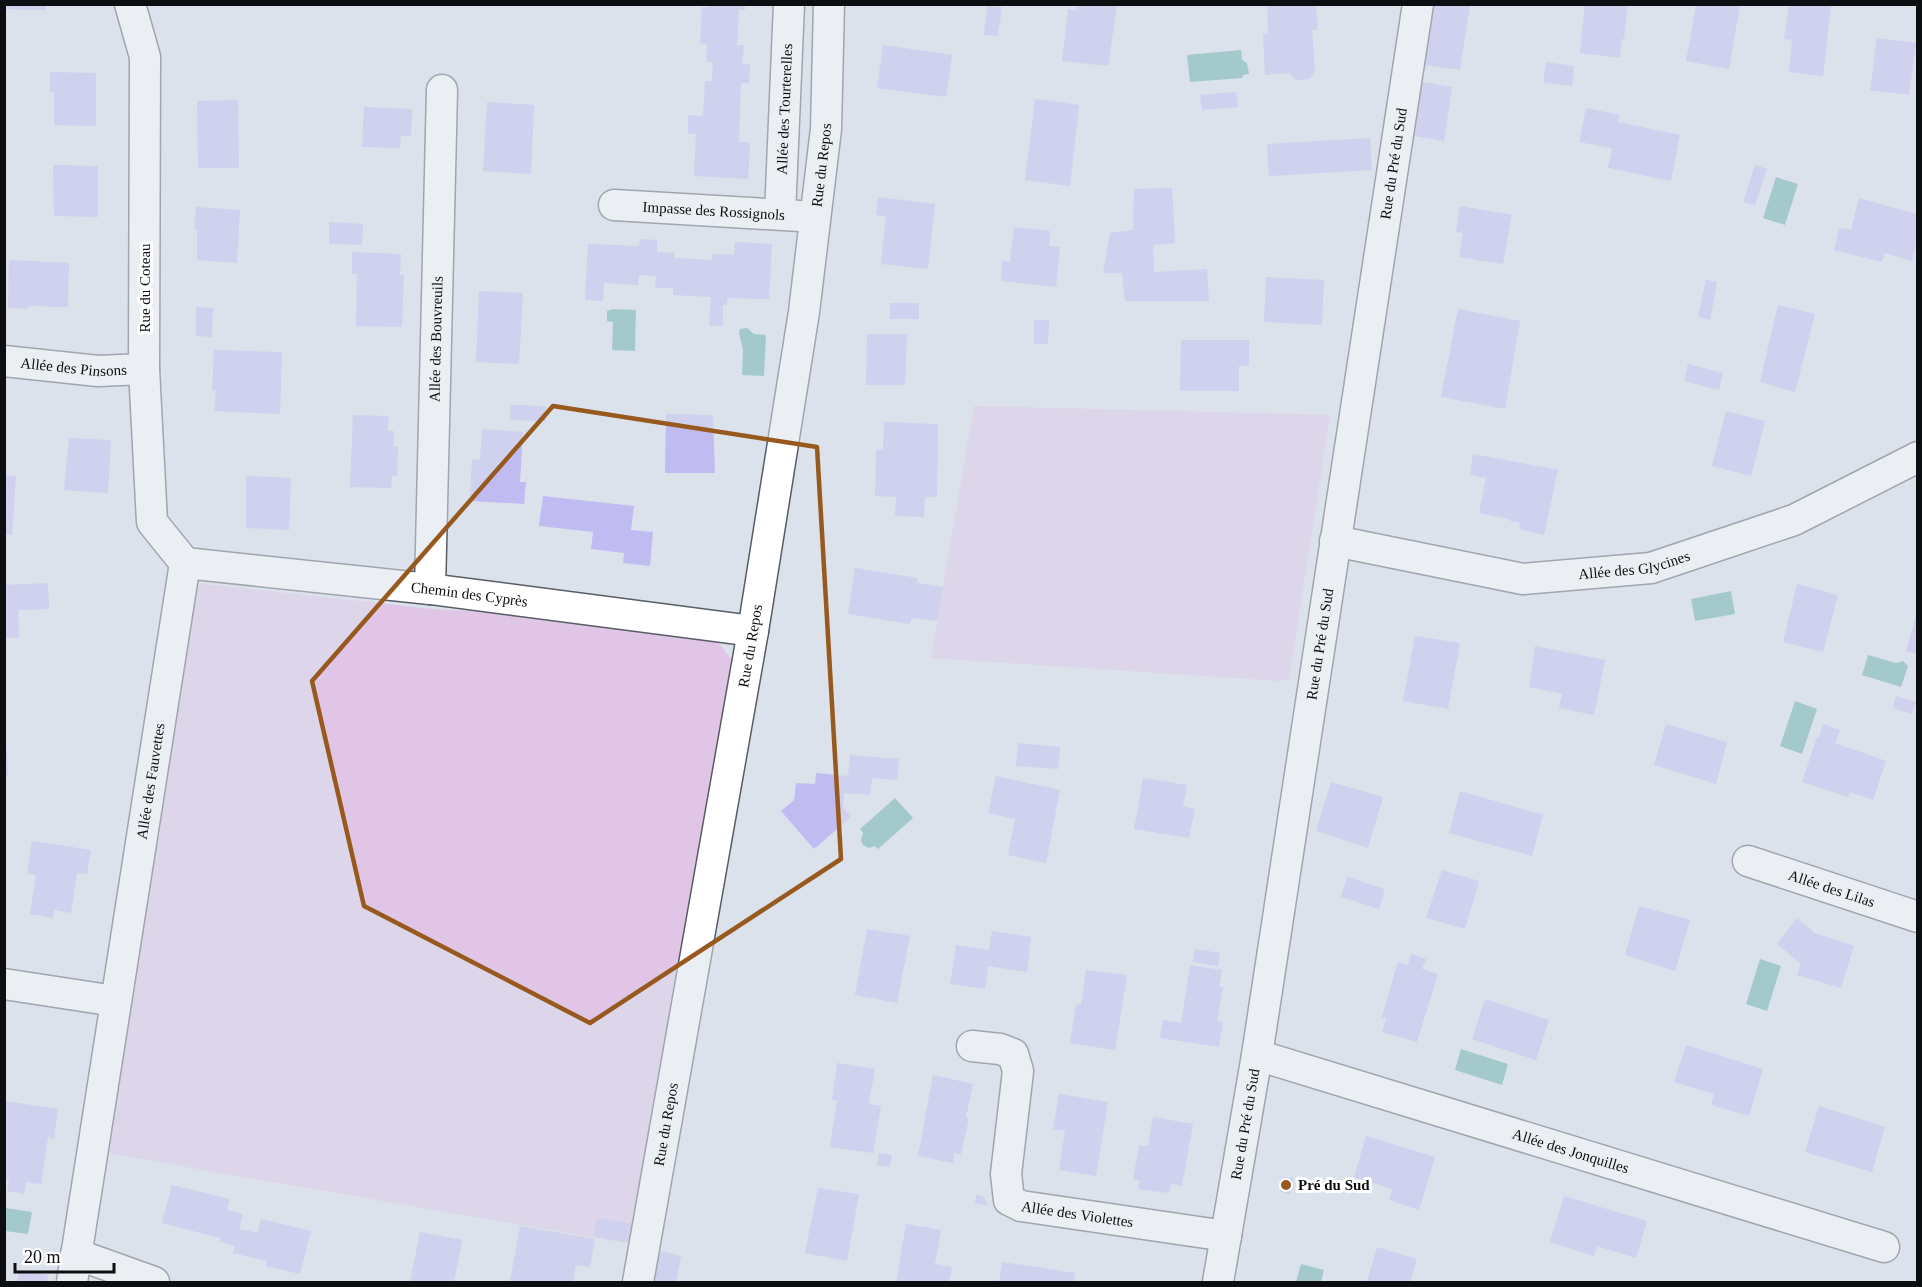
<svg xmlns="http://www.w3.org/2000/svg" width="1922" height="1287" font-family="'Times New Roman',serif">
<rect width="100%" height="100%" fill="#dbe2eb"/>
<path fill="#e1c5e6" d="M974,406L1330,415L1289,679L1280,681L931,658Z
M194,583L433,609L541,615L714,637L736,665L632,1244L100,1152Z"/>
<path fill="#60aca7" d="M1241,50L1242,60L1247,63L1249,74L1243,75L1242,78L1190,82L1187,55Z
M1776,177L1798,184L1785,225L1763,218Z
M613,309L636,310L635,351L612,350L613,322L607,321V311Z
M747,328L754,334L766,335L764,376L742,375L743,350L739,333L740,329Z
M1731,591L1735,614L1695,621L1691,599Z
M1868,655L1896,663L1903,661L1908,666L1901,687L1862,675Z
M1795,701L1817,709L1802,754L1780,746Z
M895,798L913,818L878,849L875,846L869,848L863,845L861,841L863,833L860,829Z
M1760,959L1781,966L1767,1011L1746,1004Z
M1461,1049L1508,1064L1502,1085L1455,1070Z
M5,1208L32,1212L28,1234L5,1231Z
M1301,1264L1324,1270L1321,1282H1296Z"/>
<path fill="#c0bcf2" d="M709,4H745V10L739,9L737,45H744L742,64H750L749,83H741L739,142L750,143L748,179L694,176L696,134H688V115L703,116L705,81H712L713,62H706L707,44L700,43L702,7H709Z
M1077,4H1117L1108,66L1062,61L1068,9L1076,11Z
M1267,4H1316L1318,30H1312L1315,71L1310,79L1296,80L1289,73L1265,75L1263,34H1268Z
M1434,4H1470L1460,70L1425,65Z
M1585,4H1628L1624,39H1622L1620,58L1580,53Z
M1789,4L1831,6L1823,76L1789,72L1792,40L1784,39Z
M4,5H46V10L4,9Z
M1696,5H1740L1729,69L1686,61Z
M987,6L1002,7L998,36L984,35Z
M1877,38L1916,43L1909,95L1870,90Z
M883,45L952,55L946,97L877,88Z
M1546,62L1574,66L1572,86L1543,82Z
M50,72L96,73V126L54,125V92H50Z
M1422,82L1452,87L1444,141L1414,136Z
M1236,92L1238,107L1202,110L1200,95Z
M1035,99L1079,105L1070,186L1025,180Z
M238,100L239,168H198L197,101Z
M487,102L534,105L531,174L483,171Z
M364,107L412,109L411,136H401L400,148L362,147Z
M1586,108L1620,115L1618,122L1680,135L1671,181L1608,168L1612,148L1579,142Z
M1370,138L1372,170L1269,176L1267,144Z
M53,165L98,166V217L54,216Z
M1755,165L1767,169L1755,205L1743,202Z
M1172,188L1175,243L1153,245L1154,272L1207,269L1209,301H1125L1122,273H1103L1110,233L1133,230L1134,189Z
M878,197L935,204L928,269L881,264L886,216L876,215Z
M1859,198L1917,214V239L1912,261L1885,253L1882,262L1834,250L1839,228L1851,230Z
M1460,206L1512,215L1503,264L1459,257L1463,233L1456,232Z
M196,207L240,210L237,263L197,260V229H194Z
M329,222L363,224L362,245L329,244Z
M1014,227L1050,231L1049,246L1060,247L1056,287L1001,281L1002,261L1010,262Z
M640,239L657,240V252L675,253L674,258L712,260L713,254L734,255L735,242L772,244L769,299L727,298V305H723V326H709L711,297L673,295V288H655L656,276L639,275L638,285L604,283L603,301L585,300L588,244L639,246Z
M352,252L401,254L400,275H404L402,327L356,326L357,274H352Z
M9,260L69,263L68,307L28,306V309L8,308Z
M1266,277L1324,280L1322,325L1264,322Z
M1706,280L1717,282L1710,320L1698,317Z
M479,291L523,293L519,364L476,362Z
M890,303H919V319H890Z
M1778,305L1815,314L1795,392L1760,382Z
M196,307L213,308L212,337L196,336Z
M1458,309L1520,321L1505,409L1441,397Z
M1034,320H1049L1048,344H1034Z
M867,334H907L905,385H866Z
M1181,340H1249V366H1239V391H1180Z
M214,350L282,352L280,414L214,411L216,390H212Z
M1688,364L1723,373L1719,390L1684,381Z
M511,405L546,406L545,421L510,420Z
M1726,411L1765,421L1751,476L1712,466Z
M666,414L713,415L715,473H665Z
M353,415L389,416L388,431H394L393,446L398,447L397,476L392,475L391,488L350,487Z
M884,422L938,424L937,497H925L924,517L895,516L896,497L875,496L876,450H883Z
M482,429L523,432L520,482H526L524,504L470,501L472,459L480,460Z
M69,438L111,440L108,493L64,490Z
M1473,454L1558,470L1544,535L1519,529L1520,523L1508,520L1509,519L1479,513L1486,478L1470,475Z
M4,475L16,476L12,535L4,534Z
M246,476L291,478L289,530L246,528Z
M543,496L634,506L631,530L653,532L650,566L623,563L624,553L591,549L593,532L539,526Z
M855,568L918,578L917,583L943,587L937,621L912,618L910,624L848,614Z
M48,583L49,609L18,610L19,638H4V585Z
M1797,584L1838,595L1823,652L1783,642Z
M1917,611V654L1906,651Z
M1415,636L1460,643L1448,709L1403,701Z
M1535,646L1605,660L1594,715L1559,708L1562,694L1529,687Z
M1896,696L1916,702L1911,714L1893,708Z
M1666,724L1727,742L1716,784L1654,765Z
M1823,724L1840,730L1835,743L1886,761L1873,800L1850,792L1848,797L1802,782L1817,737H1819Z
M4,735H6L8,775H4Z
M1018,743L1060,747L1058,769L1016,766Z
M850,755L899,759L897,780L872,778L870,795L844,793L843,808L851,817L814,849L781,811L794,800L796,783L815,784L816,773L848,776Z
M996,776L1060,790L1046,863L1008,855L1015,819L988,813Z
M1143,778L1187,785L1183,806L1195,809L1189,838L1134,829Z
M1331,782L1383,797L1368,848L1316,831Z
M1460,791L1543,815L1532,856L1449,833Z
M32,841L91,850L87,874L77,873L71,913L54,910L53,918L30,914L36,875L27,874Z
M1442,870L1479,881L1465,929L1426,918Z
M1347,877L1385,889L1379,909L1341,897Z
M1639,906L1690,920L1675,971L1625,955Z
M1797,918L1813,931L1812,932L1854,946L1841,988L1797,975L1801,964L1777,944Z
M867,929L910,936L897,1003L855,995Z
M992,931L1031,937L1027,972L988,966L985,989L950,984L956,945L989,950Z
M1195,949L1220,953L1218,966L1193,962Z
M1411,954L1426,959L1422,969L1438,974L1417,1042L1382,1032L1386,1019L1382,1017L1398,962L1408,965Z
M1190,965L1222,970L1219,987H1223L1217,1021L1223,1022L1219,1047L1160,1038L1163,1020L1181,1023Z
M1086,970L1127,975L1115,1050L1070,1043L1076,1004L1081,1005Z
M1485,999L1549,1020L1536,1060L1472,1039Z
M1686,1045L1763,1069L1749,1116L1711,1105L1714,1094L1674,1082Z
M837,1063L875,1069L869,1104L881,1106L873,1153L830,1147L837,1100H832Z
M933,1075L973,1084L966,1117L969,1118L961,1154L954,1153L953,1163L918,1156Z
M1059,1094L1108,1102L1096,1176L1059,1170L1065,1131L1053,1129Z
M5,1101L58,1109L54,1139L48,1137L41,1184L26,1182L24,1194L7,1191L9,1180L5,1179Z
M1819,1106L1885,1127L1872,1172L1805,1152Z
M1153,1117L1193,1124L1182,1186L1171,1184L1169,1193L1138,1189L1140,1180L1133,1179L1139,1145L1148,1146Z
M1366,1136L1435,1157L1419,1210L1389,1200L1392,1189L1354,1177Z
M879,1153L892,1155L890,1167L877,1165Z
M1283,1177L1293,1178L1290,1194L1280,1192Z
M172,1185L230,1199L227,1210L243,1214L239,1229L258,1233L261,1219L311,1231L300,1274L266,1266L267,1261L233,1253L235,1246L219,1241L220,1238L162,1223Z
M818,1188L859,1194L847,1261L805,1253Z
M976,1195L983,1196L988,1205L975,1203Z
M1564,1196L1647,1221L1636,1258L1597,1246L1594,1256L1550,1242Z
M597,1218L635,1224L632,1243L594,1237Z
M906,1224L941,1230L935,1264L952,1267L949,1282H896Z
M520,1226L595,1239L590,1267L576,1265L573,1282H510Z
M420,1232L462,1240L454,1282H410Z
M1377,1247L1417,1259L1410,1282H1367Z
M656,1250L681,1256L676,1282H652Z
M1002,1262L1075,1273L1074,1282H999Z
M19,1270L48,1275L47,1282H17Z"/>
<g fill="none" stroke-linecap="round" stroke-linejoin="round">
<defs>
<g id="minor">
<path d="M130,4L145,57L144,369L152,522L185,563"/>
<path id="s1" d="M614,205L800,216"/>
<path id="s2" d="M780,214L789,4"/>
<path id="s3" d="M4,361L98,371L144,369"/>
<path id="s4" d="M1335,541L1523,579L1651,568L1794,520L1918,457"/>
<path id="s5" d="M185,563L430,589L753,631"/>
<path id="s6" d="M430,589L442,90"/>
<path id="s7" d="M1748,861L1918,917"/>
<path d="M4,984L115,1001"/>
<path id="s8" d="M972,1046L1000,1049L1013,1054L1018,1071L1006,1174L1009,1200L1021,1206L1226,1236"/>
<path id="s9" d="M1257,1055L1884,1247"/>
<path d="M76,1254L154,1282"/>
<path id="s10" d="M72,1282L185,563"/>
<path id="s11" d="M638,1282L753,631L804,312L826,129L829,4"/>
<path id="s12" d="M1218,1282L1257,1055L1418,4"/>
</g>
</defs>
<use href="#minor" stroke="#575d64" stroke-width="33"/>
<use href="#minor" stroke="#fff" stroke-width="30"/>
</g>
<path d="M0 0H1922V1287H0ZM553,406L817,447L841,859L590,1023L364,906L312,681Z" fill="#dbe2eb" fill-opacity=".55" fill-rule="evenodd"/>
<path fill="none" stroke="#98591f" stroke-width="4.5" stroke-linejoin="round" d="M553,406L817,447L841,859L590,1023L364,906L312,681Z"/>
<circle fill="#98591f" stroke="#fff" stroke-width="2" cx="1286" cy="1185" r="6"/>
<g text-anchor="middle" stroke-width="6" stroke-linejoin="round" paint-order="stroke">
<g font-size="15" fill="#0c0e11" stroke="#fff">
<text dy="5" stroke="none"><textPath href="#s2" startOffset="105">Allée des Tourterelles</textPath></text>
<text dy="5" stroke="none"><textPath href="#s12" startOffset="1132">Rue du Pré du Sud</textPath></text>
<text dy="5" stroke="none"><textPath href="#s11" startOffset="1132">Rue du Repos</textPath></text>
<text dy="5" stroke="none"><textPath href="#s1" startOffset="100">Impasse des Rossignols</textPath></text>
<text transform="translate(145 288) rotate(-90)" y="5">Rue du Coteau</text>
<text dy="5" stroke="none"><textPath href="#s6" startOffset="250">Allée des Bouvreuils</textPath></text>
<text dy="5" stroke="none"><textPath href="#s3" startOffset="70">Allée des Pinsons</textPath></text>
<text dy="5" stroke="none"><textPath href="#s4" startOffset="304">Allée des Glycines</textPath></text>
<text dy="5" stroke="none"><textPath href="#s5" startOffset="286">Chemin des Cyprès</textPath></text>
<text dy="5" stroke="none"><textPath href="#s12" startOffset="646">Rue du Pré du Sud</textPath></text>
<text dy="5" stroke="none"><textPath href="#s11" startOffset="646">Rue du Repos</textPath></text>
<text dy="5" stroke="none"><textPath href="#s10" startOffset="507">Allée des Fauvettes</textPath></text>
<text dy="5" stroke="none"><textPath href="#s7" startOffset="88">Allée des Lilas</textPath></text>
<text dy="5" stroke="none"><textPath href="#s11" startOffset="160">Rue du Repos</textPath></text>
<text dy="5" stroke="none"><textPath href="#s12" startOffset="160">Rue du Pré du Sud</textPath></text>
<text dy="5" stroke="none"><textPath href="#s9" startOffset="328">Allée des Jonquilles</textPath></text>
<text dy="5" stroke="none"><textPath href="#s8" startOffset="260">Allée des Violettes</textPath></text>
</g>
<g font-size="15" font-weight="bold" fill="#0c0e11" stroke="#fff" text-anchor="start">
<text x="1298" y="1190">Pré du Sud</text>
</g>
</g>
<rect width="1922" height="1287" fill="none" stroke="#0c0e11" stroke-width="12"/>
<path d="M15 1263v9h99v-9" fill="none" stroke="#0c0e11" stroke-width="3"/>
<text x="24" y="1263" font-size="18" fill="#0c0e11" stroke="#ffffff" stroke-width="4.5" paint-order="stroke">20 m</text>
</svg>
